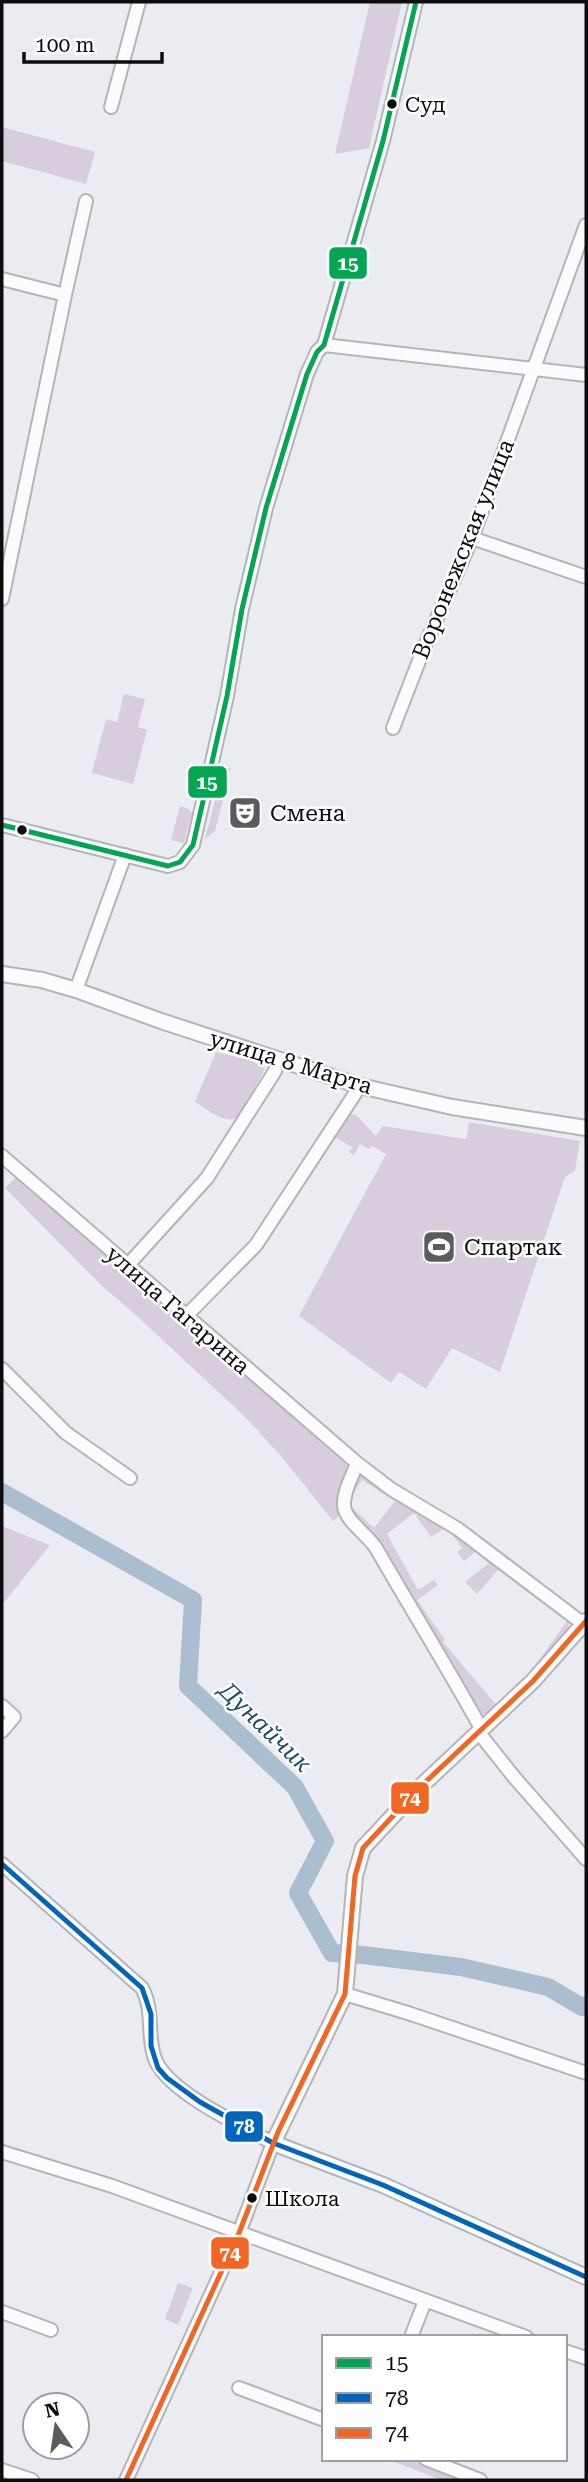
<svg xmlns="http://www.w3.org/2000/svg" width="588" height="2482" font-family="'Roboto Serif',serif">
<rect width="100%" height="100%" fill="#ebecf2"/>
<path fill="#d8cddd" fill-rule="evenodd" d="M370,2H402L369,148L335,154Z
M2,127L95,152L86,184L2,161Z
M124,694L145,699L138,727L147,730L133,784L92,773L106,719L117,722Z
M226,768H231L215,831L205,839L223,770Z
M180,806L189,809L192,813L184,843L171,840Z
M216,1052L253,1061L265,1069L240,1117C225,1126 208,1109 195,1102Z
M351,1114L356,1115L376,1136L383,1126L466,1139L469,1122L580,1141L575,1171L565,1177L500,1372L452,1348L426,1389L399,1372L391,1383L299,1316L386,1154L372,1146L369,1149L360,1144L354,1155L349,1152L352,1147L331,1135L344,1116Z
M17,1176L347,1465L349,1468L342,1513L333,1521L281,1456L245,1417L138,1317L101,1285L5,1188Z
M356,1472L384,1491L446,1525L568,1620L569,1629L527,1677L567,1621L498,1570L477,1594L465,1582L489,1563L475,1552L464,1561L457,1552L462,1548L447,1527L431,1537L414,1513L387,1534L418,1590L434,1580L438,1585L417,1600L445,1640L443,1642L499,1708L489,1715L481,1714L376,1542L347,1509L346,1504ZM362,1480L395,1501L374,1528L347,1503Z
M2,1526L50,1545L2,1605Z
M178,2283L193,2288L178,2325L165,2319Z
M387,2459H412L469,2480H441Z"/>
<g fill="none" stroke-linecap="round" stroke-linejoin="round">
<path stroke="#abbed0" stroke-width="18" d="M2,1492L193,1600L188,1686L295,1787L325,1841L298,1893L332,1953L363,1955L461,1967L548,1987L582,2007L586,2005"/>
<defs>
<path id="minor" d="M111,107L139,2
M2,279L65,295L86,201
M324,345L586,375
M472,538L586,577
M2,599L65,295
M393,728L424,648L472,538L586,225
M2,825L168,866L180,862L193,845L227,696L242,609L266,508L307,374L317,352L324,345L383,141L416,2
M76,990L125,855
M2,1156L357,1463L391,1489L458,1529L586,1626
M127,1266L207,1178L275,1071L278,1059
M185,1317L256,1245L360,1086
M2,1369L66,1433L130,1478
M357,1463C353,1475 343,1492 344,1505C344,1520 368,1535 376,1548C411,1609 448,1668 482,1730
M2,1706L14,1717L2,1731
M479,1733L514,1777L586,1859
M2,1864L142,1988C154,2010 147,2033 154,2056C163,2090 242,2126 273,2143L239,2233L126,2480
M345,1994L411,2014L586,2073
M2,2152L112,2186L526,2337
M2,2312L51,2330
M411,2337L425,2301
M565,2351L586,2358
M239,2388L324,2420
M426,2459L480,2480
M2,2470L32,2480"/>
<path id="major" d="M2,974L42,980L76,990L161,1021L360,1086L452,1107L586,1128
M586,1621L533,1681L419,1788L363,1848L355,1876L345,1994L273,2143L383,2185L586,2277"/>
</defs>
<use href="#minor" stroke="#b4b4b9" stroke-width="16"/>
<use href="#major" stroke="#b4b4b9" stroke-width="18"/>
<use href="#minor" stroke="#fcfcfd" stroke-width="12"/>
<use href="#major" stroke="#fcfcfd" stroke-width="14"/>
<defs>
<path id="bus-1" d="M2,825L168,866L180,862L193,845L227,696L242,609L266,508L307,374L317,352L324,345L383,141L416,2"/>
<path id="bus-2" d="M2,1864L142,1988L151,2014V2046L158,2068L167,2078L200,2102L273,2143L383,2185L586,2277"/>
<path id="bus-3" d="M126,2480L239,2233L278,2132L345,1994L355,1876L363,1848L419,1788L533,1681L586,1621"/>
</defs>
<use href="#bus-1" stroke="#fff" stroke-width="10"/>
<use href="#bus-2" stroke="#fff" stroke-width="10"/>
<use href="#bus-3" stroke="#fff" stroke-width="10"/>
<use href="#bus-1" stroke="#00a651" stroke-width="5"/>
<use href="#bus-2" stroke="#0065bd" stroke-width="5"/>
<use href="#bus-3" stroke="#f26522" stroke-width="5"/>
</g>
<defs>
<symbol id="theatre-square" viewBox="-11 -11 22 22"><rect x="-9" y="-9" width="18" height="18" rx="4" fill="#5b5b5f" stroke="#fff"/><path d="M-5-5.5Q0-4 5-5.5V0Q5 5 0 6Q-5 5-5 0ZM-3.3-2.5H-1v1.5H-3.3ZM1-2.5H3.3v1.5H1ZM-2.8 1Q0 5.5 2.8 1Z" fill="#fff"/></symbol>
<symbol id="stadium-square" viewBox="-11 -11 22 22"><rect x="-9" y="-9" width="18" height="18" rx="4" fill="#5b5b5f" stroke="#fff"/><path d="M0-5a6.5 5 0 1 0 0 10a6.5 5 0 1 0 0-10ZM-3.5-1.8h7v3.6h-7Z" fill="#fff"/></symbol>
</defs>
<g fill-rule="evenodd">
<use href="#theatre-square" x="226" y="794" width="38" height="38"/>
<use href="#stadium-square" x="420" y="1228" width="38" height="38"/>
</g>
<g fill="#0d0d10" stroke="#fff" stroke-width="2.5">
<circle cx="392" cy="104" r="6"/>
<circle cx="22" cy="830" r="6"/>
<circle cx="252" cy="2198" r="6"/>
</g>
<g text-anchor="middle" stroke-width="5" stroke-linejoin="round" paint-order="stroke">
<g font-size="21" fill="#0d0d10" stroke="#fff" text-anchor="start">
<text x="405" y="112">Суд</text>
<text x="265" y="2206">Школа</text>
</g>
<g font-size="23" fill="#0d0d10" stroke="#fff">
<text transform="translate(463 549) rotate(-68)" y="8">Воронежская улица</text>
<text transform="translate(291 1062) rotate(17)" y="8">улица 8 Марта</text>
<text transform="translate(178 1310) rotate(41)" y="8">улица Гагарина</text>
</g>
<g font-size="23" fill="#0d0d10" stroke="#fff" text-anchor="start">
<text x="270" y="821">Смена</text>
<text x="464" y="1255">Спартак</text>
</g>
<g font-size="24" font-style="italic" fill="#1d4b6d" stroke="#fff">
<text transform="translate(265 1727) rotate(44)" y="8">Дунайчик</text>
</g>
</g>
<g stroke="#fff" stroke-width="2.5">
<rect x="328" y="246" width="40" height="34" rx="7" fill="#00a651"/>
<rect x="187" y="765" width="41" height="34" rx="7" fill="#00a651"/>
<rect x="390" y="1781" width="40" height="34" rx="7" fill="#f26522"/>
<rect x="224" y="2110" width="40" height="33" rx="7" fill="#0065bd"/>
<rect x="210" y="2236" width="40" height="34" rx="7" fill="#f26522"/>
</g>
<g font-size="19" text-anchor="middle" font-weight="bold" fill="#fff">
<text x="348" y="270">15</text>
<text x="207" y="789">15</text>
<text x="410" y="1805">74</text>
<text x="244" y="2133">78</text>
<text x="230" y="2260">74</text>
</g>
<rect width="588" height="2482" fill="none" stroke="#0d0d10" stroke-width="7"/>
<rect x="322" y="2335" width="245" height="126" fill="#ffffff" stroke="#9e9e9f" stroke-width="2"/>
<rect x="336" y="2358" width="35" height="10" fill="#00a651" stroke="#9e9e9f" stroke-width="2"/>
<text x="385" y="2370" font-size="21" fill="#0d0d10">15</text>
<rect x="336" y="2393" width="35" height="10" fill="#0065bd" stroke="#9e9e9f" stroke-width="2"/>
<text x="385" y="2405" font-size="21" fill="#0d0d10">78</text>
<rect x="336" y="2428" width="35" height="10" fill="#f26522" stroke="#9e9e9f" stroke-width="2"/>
<text x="385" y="2440" font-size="21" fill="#0d0d10">74</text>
<g transform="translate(56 2426) rotate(347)"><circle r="33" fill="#ffffff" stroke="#9e9e9f" stroke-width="2"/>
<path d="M0-5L12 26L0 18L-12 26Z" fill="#5b5b5f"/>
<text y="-10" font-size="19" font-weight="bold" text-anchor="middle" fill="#0d0d10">N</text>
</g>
<path d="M24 52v10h138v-10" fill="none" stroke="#0d0d10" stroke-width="3.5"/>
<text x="35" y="52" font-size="21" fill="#0d0d10" stroke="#ffffff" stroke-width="5" paint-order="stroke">100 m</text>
</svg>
